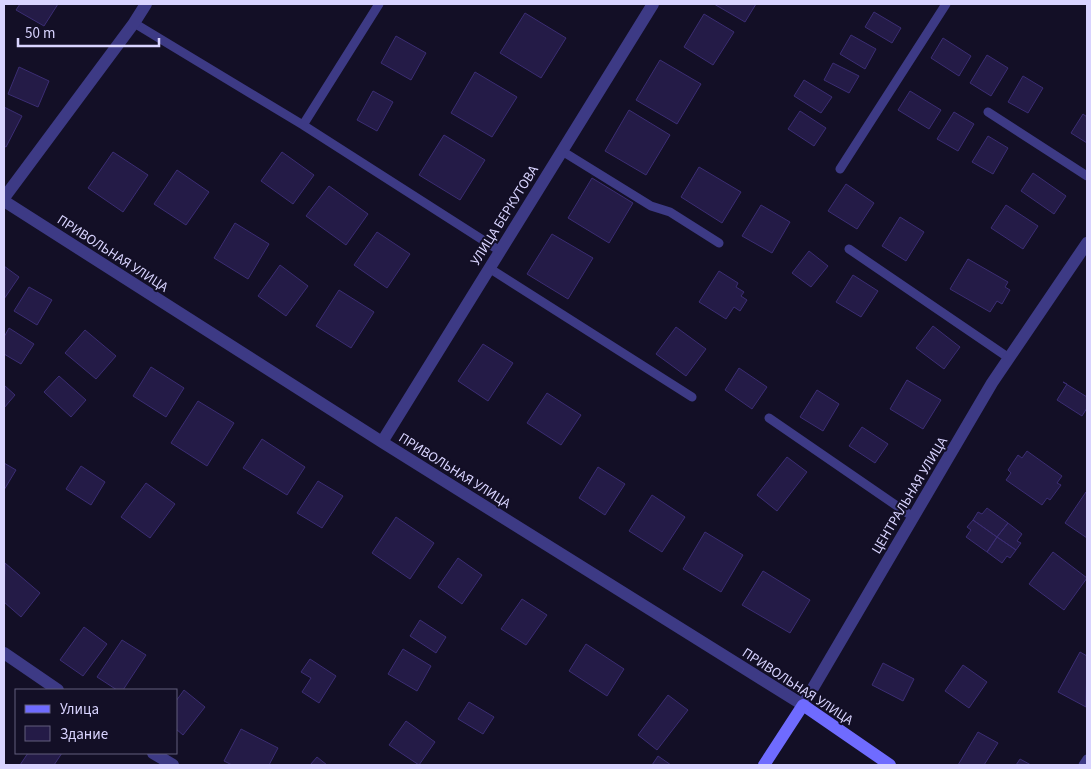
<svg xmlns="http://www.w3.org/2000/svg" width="1091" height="769" font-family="'Source Sans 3',sans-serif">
<rect width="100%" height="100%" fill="#130f26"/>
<path fill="#241b47" stroke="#3b2d73" d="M20,4H58L44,26L16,10Z
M714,4H756L745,22Z
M874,12L901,28L892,43L865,27Z
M525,13L566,38L541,78L500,53Z
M704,14L734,32L713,65L684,47Z
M851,35L876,49L865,69L840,54Z
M396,36L426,53L411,80L381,63Z
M943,38L971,56L959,76L931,58Z
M987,55L1008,68L991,96L970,83Z
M660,60L701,84L677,124L636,100Z
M833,63L859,76L849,93L824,80Z
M19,67L49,81L38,107L8,94Z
M475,72L517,97L492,137L451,113Z
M1023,76L1043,88L1028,113L1008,102Z
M804,80L832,97L821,113L794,96Z
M373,91L393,102L377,131L357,120Z
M910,91L941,110L929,129L898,110Z
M4,107L22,116L6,147L4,146Z
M629,110L670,135L646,175L605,151Z
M800,111L826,128L814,146L788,129Z
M954,112L974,124L958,151L937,139Z
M1083,114L1087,117V143L1071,133Z
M444,135L485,160L460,200L419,175Z
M988,136L1008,148L993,174L972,162Z
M113,152L148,175L123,212L88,188Z
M282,152L314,175L293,204L261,181Z
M699,167L741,192L722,223L681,197Z
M177,170L209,192L186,225L154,204Z
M1033,173L1066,196L1054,214L1021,191Z
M592,178L633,203L609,243L568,218Z
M846,184L874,203L857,229L828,211Z
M329,186L368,214L346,245L306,216Z
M761,205L790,222L772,253L742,236Z
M1006,205L1038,226L1023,249L991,228Z
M900,217L924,232L906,261L882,246Z
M235,223L269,244L248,279L214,258Z
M377,232L410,254L387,288L354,265Z
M552,234L593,258L568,299L527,274Z
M809,251L828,266L811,287L792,273Z
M968,259L1008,282L1005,287L1010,290L1002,304L997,301L990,312L950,289Z
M280,265L308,286L286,316L258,296Z
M4,266L19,277L4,299Z
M719,271L738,283L736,287L744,292L741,296L747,300L740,311L734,307L726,319L699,302Z
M853,275L878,291L861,317L836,302Z
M29,287L52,300L37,325L14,311Z
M339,290L374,312L351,348L316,326Z
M933,326L960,347L944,369L916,348Z
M676,327L706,349L686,376L656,354Z
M9,328L34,344L21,364L4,354V337Z
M85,330L116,356L96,379L65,353Z
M483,344L513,363L488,401L458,381Z
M151,367L184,388L166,417L133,396Z
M739,368L767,387L752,409L725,390Z
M59,376L86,400L71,417L44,392Z
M907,380L941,400L923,429L890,409Z
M1063,382L1087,397V408L1082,416L1057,400L1067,384Z
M4,385L15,395L4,408Z
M817,390L839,404L823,431L800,417Z
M547,393L581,415L561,445L527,423Z
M198,401L234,423L207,466L171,443Z
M862,427L888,444L875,463L849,446Z
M262,439L305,467L287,495L243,468Z
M1027,451L1062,476L1057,483L1061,485L1050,500L1047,498L1042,505L1006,480L1011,473L1008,470L1018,455L1022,458Z
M787,457L807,472L777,511L757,495Z
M4,463L16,470L4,490Z
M81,466L105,482L91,505L66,489Z
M598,467L625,484L605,515L579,498Z
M318,481L343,496L322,528L297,513Z
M146,483L175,504L150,538L121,517Z
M1086,492L1087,493V538L1065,523Z
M652,495L685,517L662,552L629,531Z
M987,508L1008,523L997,537L973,520L978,512L982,514Z
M396,517L434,543L410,579L372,553Z
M973,520L997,537L987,552L966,537L971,530L967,527Z
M1008,523L1022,534L1017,541L1021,543L1016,550L997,537Z
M705,532L743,555L721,592L683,569Z
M997,537L1016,550L1010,558L1007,556L1002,563L987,552Z
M1053,552L1087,578L1064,610L1029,584Z
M458,558L482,575L462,604L438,587Z
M5,563L40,593L21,617L4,602Z
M763,571L810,600L790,633L742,605Z
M522,599L547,615L526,645L501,629Z
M420,620L446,637L436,653L410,636Z
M84,627L107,644L83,676L60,660Z
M122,640L146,655L123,690H117L97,677Z
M586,644L624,669L607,696L569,671Z
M403,649L431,666L417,691L388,674Z
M1080,652L1087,656L1086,707L1058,692Z
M310,659L336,676L319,703L302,692L311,678L301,672Z
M883,663L914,679L903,701L872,685Z
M963,665L987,682L969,708L945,691Z
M184,690L205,707L183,735L176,729V701Z
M668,695L688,710L657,750L638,735Z
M469,702L494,717L483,734L458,719Z
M406,721L435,742L419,765L389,745Z
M241,729L278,748L269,765H232L224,761Z
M978,732L998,743L984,765H958Z
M28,753H62L54,765H20Z
M658,756L671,765H652Z
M317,757L327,765H310Z
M1020,759L1031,765H1016Z"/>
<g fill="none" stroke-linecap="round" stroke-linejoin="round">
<path stroke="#3d3a85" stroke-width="9" d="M134,23L303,125L500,251
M988,112L1087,176
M303,125L379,4
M562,151L651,206L670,212L719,243
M840,169L946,4
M849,249L1009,358
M489,268L692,397
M769,418L913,517
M1083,765L1087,759"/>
<path stroke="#3d3a85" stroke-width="12" d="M4,198L134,23L146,4
M4,201L382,442L803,705L992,383L1087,243
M382,442L653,4
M4,653L58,690
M153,753L173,765"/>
<path stroke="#6f6bff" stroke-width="12" d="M764,765L803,705L890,765"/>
</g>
<g text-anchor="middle" stroke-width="4" stroke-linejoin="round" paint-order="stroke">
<g font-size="14" fill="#d9d4ff" stroke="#130f26">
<text transform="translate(504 215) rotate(-58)" y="5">УЛИЦА БЕРКУТОВА</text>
<text transform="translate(113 253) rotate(33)" y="5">ПРИВОЛЬНАЯ УЛИЦА</text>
<text transform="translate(455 470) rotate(32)" y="5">ПРИВОЛЬНАЯ УЛИЦА</text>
<text transform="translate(909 495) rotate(-59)" y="5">ЦЕНТРАЛЬНАЯ УЛИЦА</text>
<text transform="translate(798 686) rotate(33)" y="5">ПРИВОЛЬНАЯ УЛИЦА</text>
</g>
</g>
<rect width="1091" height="769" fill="none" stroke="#d9d4ff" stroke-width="10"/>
<rect x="15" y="689" width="162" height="65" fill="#130f26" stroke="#625e7d"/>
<rect x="25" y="705" width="25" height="8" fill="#6f6bff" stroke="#625e7d"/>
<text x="60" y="714" font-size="15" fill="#d9d4ff">Улица</text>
<rect x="25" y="726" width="25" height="15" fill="#241b47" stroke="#625e7d"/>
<text x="60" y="739" font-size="15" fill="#d9d4ff">Здание</text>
<path d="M18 38v8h141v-8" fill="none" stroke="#d9d4ff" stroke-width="2.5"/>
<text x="25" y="38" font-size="15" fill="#d9d4ff" stroke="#130f26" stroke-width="4" paint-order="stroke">50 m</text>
</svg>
